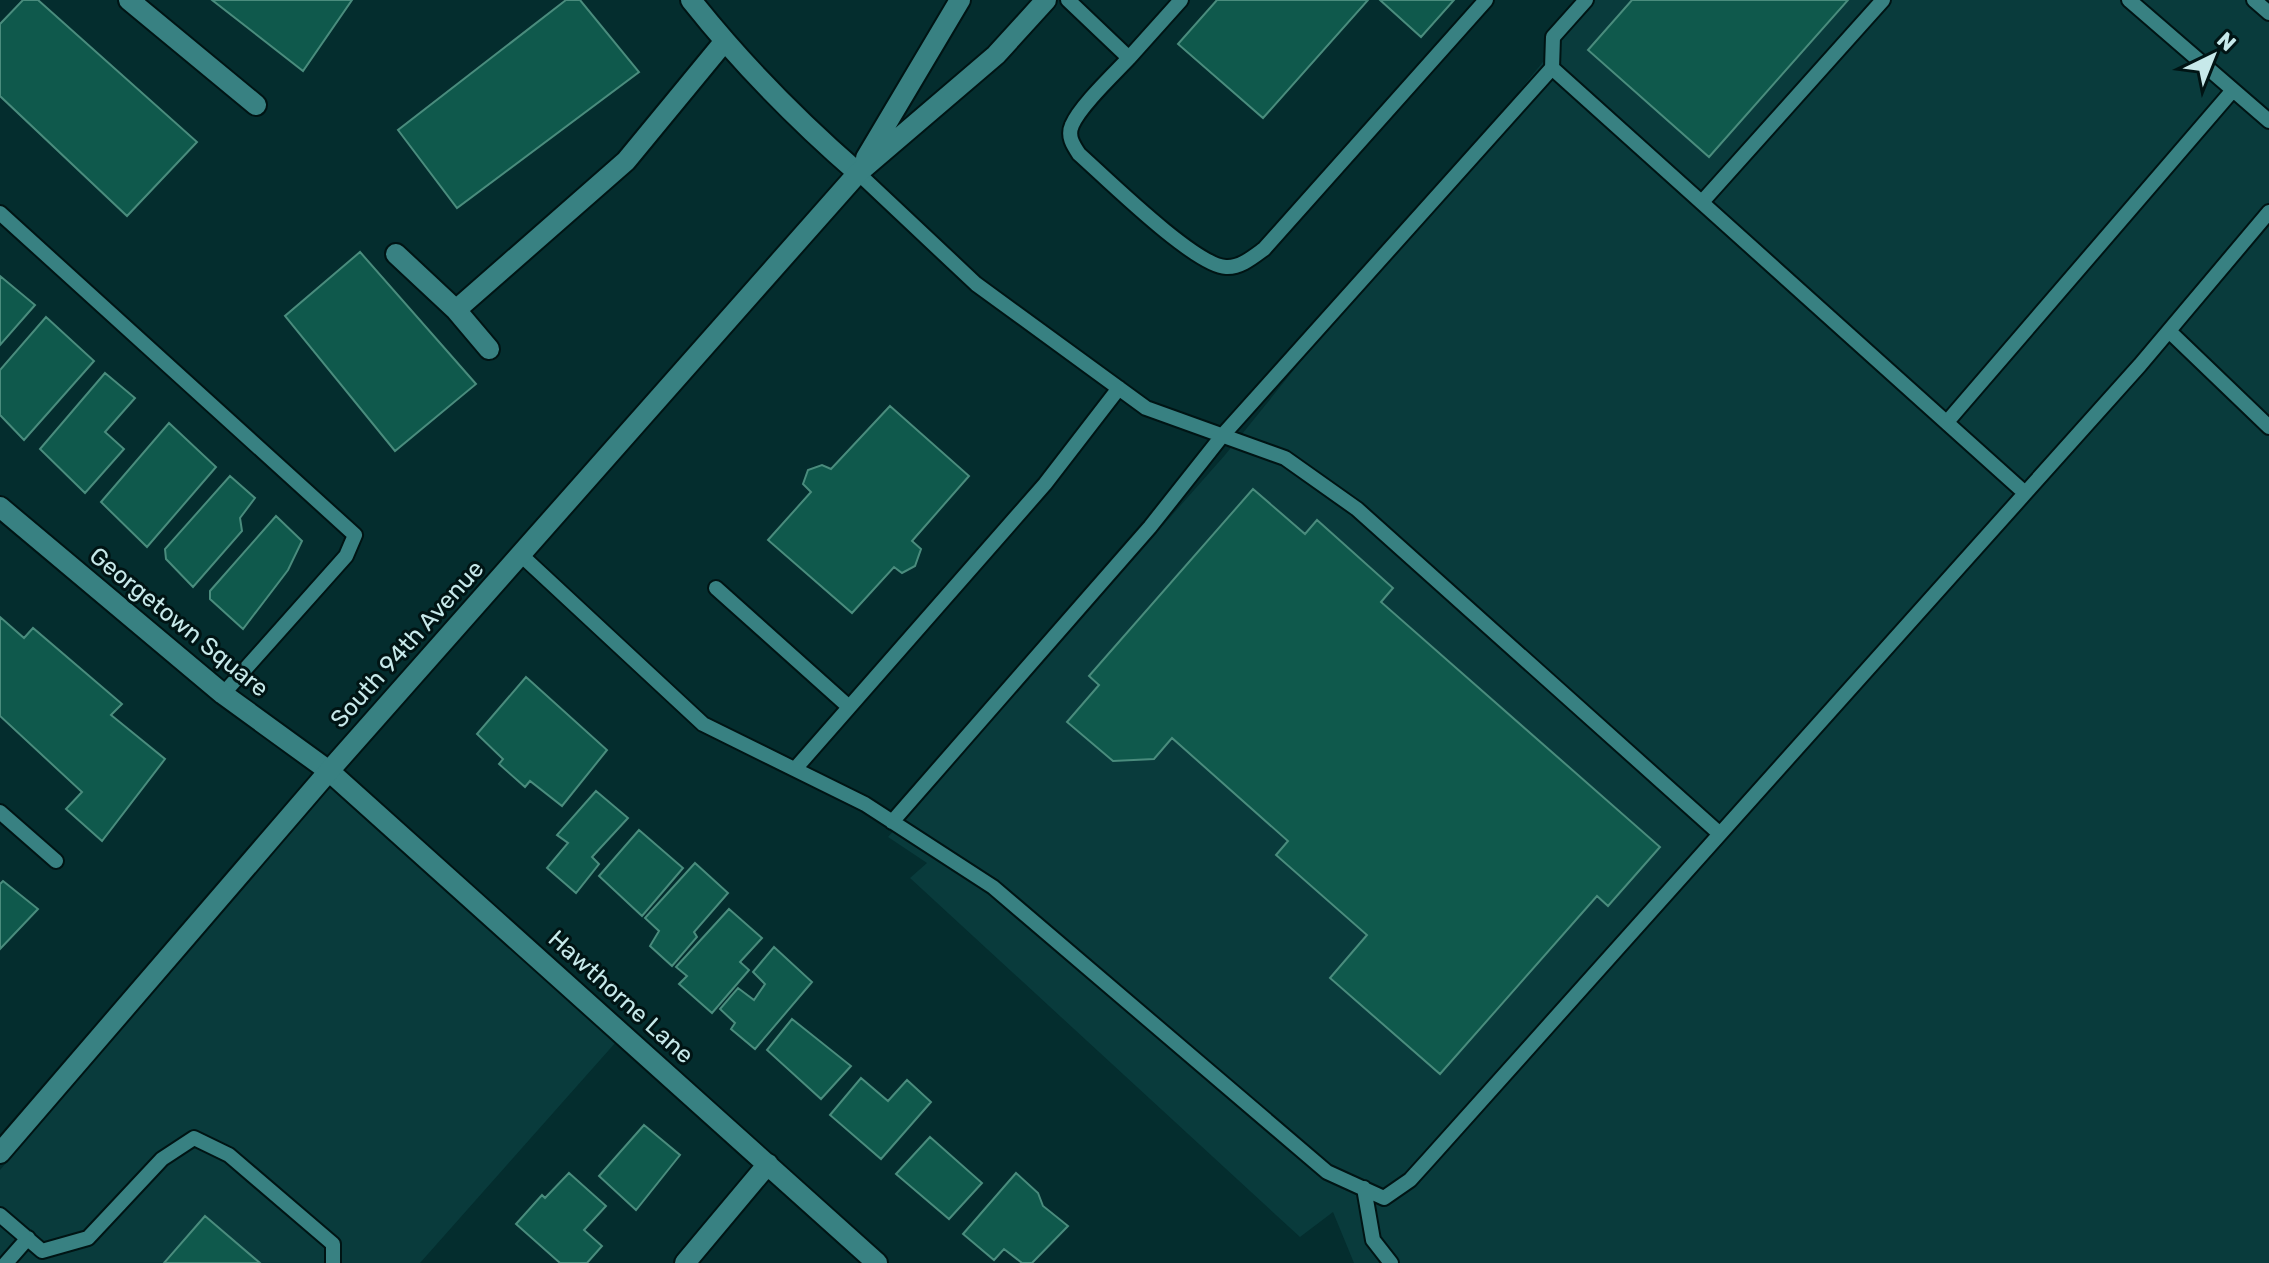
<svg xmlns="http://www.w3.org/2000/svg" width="2269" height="1263" font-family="Rubik,sans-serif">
<rect width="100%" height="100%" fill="#042d2e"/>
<path fill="#093b3c" d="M1593,0H2269V1263H1354L1333,1212L1300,1237L910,878L927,863L888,837L1225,455Z
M335,780L616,1042L420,1263H0V1170Z"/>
<path fill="#0f594c" stroke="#4a8c7d" stroke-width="2" d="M23,0H38L197,142L127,216L0,96V24Z
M212,0H352L303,71Z
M566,0H580L639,72L457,208L398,130Z
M1217,0H1368L1263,118L1178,44Z
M1380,0H1454L1421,37Z
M1632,0H1848L1709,157L1588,50Z
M360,252L476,384L395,451L285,316Z
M0,276L35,305L0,345Z
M46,317L94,361L24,440L0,415V370Z
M105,373L135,398L105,432L124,449L85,493L40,449Z
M890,406L969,476L912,541L921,549L915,566L902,573L894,567L852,613L768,540L811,492L803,484L808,470L822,465L831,469Z
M169,423L216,467L147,547L101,502Z
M230,476L255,498L240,518L242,531L193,587L166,559L165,549Z
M1253,489L1305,534L1317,520L1393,588L1381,602L1660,847L1608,906L1597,896L1440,1074L1330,978L1367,935L1276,855L1288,841L1172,738L1154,759L1113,761L1067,722L1099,685L1089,676Z
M276,516L302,541L288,570L243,629L210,599V591Z
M0,617L24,638L33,628L122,704L111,715L165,759L102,841L66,809L82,792L0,716Z
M526,677L607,750L562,806L530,781L525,787L499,764L503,759L477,734Z
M596,791L628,818L592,857L599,864L576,893L547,868L568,843L557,835Z
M639,830L683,868L642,916L599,876Z
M695,863L728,893L694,932L697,937L672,966L650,946L659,931L645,918Z
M3,881L38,909L0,949V884Z
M729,909L762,938L740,962L749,970L712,1013L679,984L687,976L676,967Z
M774,947L812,982L755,1049L731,1029L735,1023L720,1009L738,988L754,1000L765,984L753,972Z
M792,1019L851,1066L821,1099L767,1050Z
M861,1078L888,1101L907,1080L931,1102L881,1159L830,1115Z
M644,1125L680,1155L636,1210L599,1176Z
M930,1137L982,1183L949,1219L896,1174Z
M569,1173L606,1206L584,1230L602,1246L587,1263H560L516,1224L542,1195L545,1198Z
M1016,1173L1038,1193L1043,1206L1068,1226L1032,1263H1022L1004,1249L994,1260L963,1234Z
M205,1216L260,1263H164Z"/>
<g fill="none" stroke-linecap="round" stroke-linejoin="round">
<defs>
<path id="service" d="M1068,0L1129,58L1181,0
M2129,0L2269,121
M2254,0L2269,13
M1129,58C1114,74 1080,106 1072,125C1067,136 1073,145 1079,154C1106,178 1195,266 1226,267C1240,268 1253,257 1264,249L1486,0
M1552,68L1553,37L1586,0
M858,173L976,284L1146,408L1285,458L1357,509L1720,834
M1702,202L1883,0
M0,213L355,535L346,556L223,694
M2169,331L2269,427
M1947,422L2233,90
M521,555L703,724L865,804L993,887L1327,1172L1384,1198L1410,1180L1429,1159L2140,365L2269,212
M716,588L849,707
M795,769L1045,484L1119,388
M0,812L56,861
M892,822L1150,527L1222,436L1552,68L2025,493
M1364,1188L1373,1240L1391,1263
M0,1215L42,1251L88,1238L162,1159L194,1138L229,1155L333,1244V1263
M6,1263L28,1238"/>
<path id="minor" d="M129,0L256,105
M691,0C741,63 797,120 858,173
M396,254L456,310L489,349
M456,310L626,161L724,42
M0,507L223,694L329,771L877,1263
M685,1263L768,1164"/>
<path id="tertiary" d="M866,158L960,0
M0,1153L329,771L858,173L996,55L1046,0"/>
</defs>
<use href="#service" stroke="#001414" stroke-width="18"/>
<use href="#minor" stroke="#001414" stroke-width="24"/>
<use href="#tertiary" stroke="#001414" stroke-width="24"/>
<use href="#service" stroke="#388182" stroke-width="14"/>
<use href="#minor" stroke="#388182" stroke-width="20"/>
<use href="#tertiary" stroke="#388182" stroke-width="20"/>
</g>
<g text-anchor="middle" stroke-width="6" stroke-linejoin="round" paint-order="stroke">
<g font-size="24" fill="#c7e9ea" stroke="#001414">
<text transform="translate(179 622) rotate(39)" y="8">Georgetown Square</text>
<text transform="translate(407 644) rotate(-48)" y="8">South 94th Avenue</text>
<text transform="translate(621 997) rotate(42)" y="8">Hawthorne Lane</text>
</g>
</g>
<g transform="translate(2213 56) rotate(43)" stroke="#001414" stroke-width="6" paint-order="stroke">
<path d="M0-6L14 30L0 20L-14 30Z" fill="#c7e9ea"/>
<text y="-12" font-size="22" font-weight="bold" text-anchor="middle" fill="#c7e9ea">N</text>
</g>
</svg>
